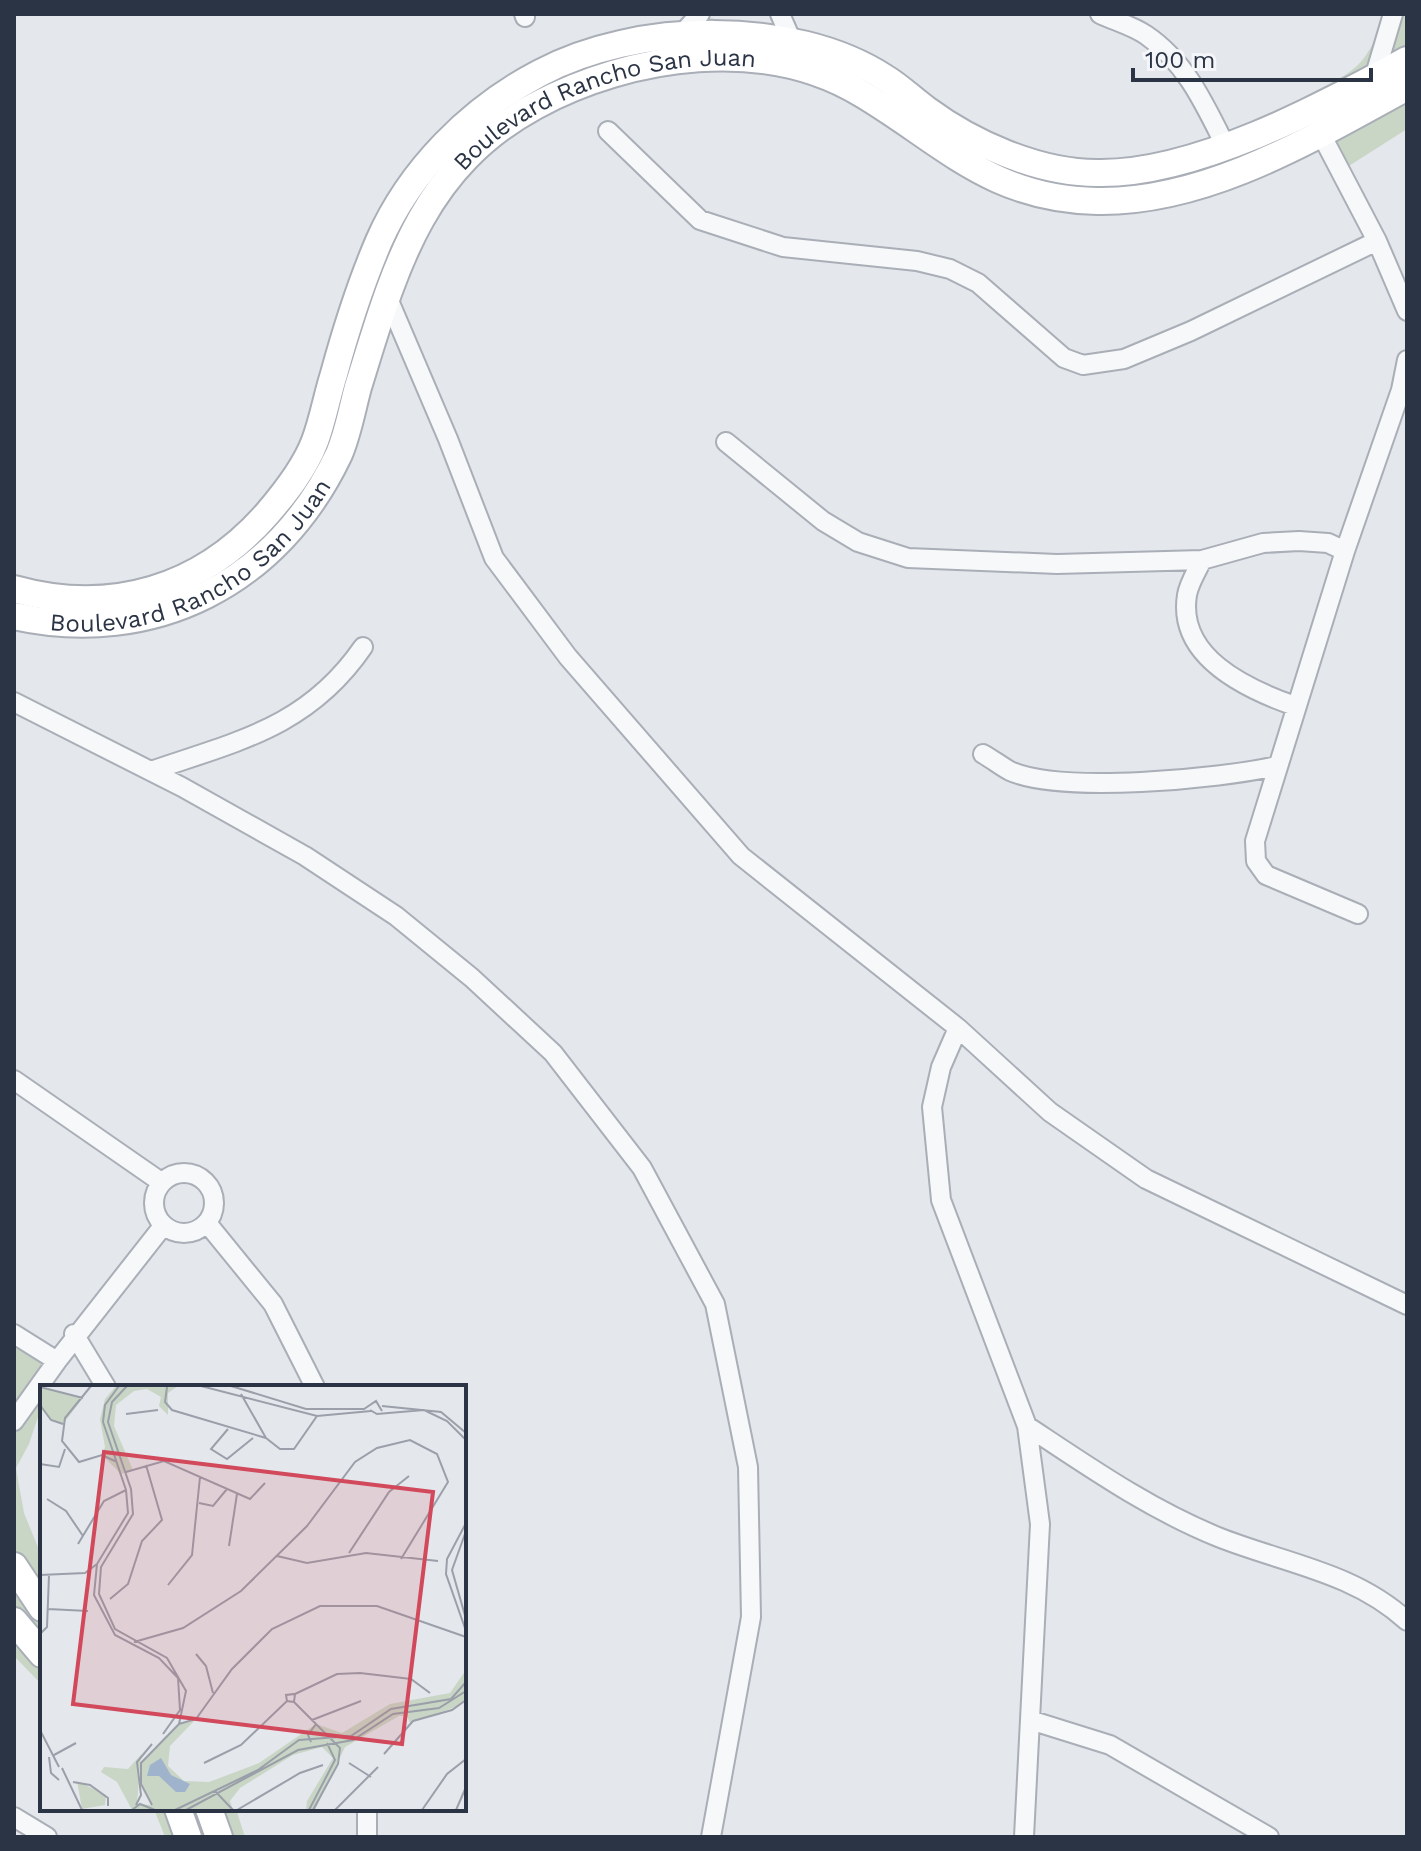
<svg xmlns="http://www.w3.org/2000/svg" width="1421" height="1851" font-family="'Work Sans',sans-serif">
<rect width="100%" height="100%" fill="#e4e7ec"/>
<path fill="#c9d6c5" d="M1387,14H1407V129L1341,171L1306,110L1304,97C1358,69 1362,71 1387,14Z
M14,1323L57,1361L42,1387V1405L29,1444L16,1468L24,1513L42,1557V1685L14,1656Z
M154,1809H236L245,1837H165Z"/>
<g fill="none" stroke-linecap="round" stroke-linejoin="round">
<defs>
<path id="street" d="M524,14L525,17
M780,14L791,39
M1100,14C1115,21 1133,26 1146,35C1186,62 1205,105 1226,147
M681,35L700,14
M1374,78L1393,14
M608,131L700,220L783,247L917,261L950,269L978,283L1064,358L1083,365L1124,359L1191,331L1377,241
M1321,134L1377,241L1407,311
M387,296L448,439L494,558L568,657L741,856L958,1028L1050,1112L1146,1179L1407,1305
M726,442L823,521L858,542L908,558L1057,564L1202,560L1263,543L1299,541L1328,543L1345,551
M1202,560C1197,571 1189,583 1187,595C1177,657 1246,689 1295,706
M14,702L182,787L305,856L396,916L472,978L553,1053L642,1168L715,1304L748,1467L751,1617L711,1837
M983,754C992,759 1001,766 1010,771C1061,794 1220,779 1276,766
M151,771C238,741 308,727 363,647
M1358,914L1266,875L1256,861L1255,841L1345,551L1401,390L1407,360
M958,1028L941,1067L932,1107L941,1200L1027,1426L1040,1524L1024,1837
M14,1080L161,1182
M154 1203a30 30 0 1 1 60 0a30 30 0 1 1-60 0Z
M207,1223L273,1304L315,1387
M14,1334L57,1361L14,1421
M74,1334L106,1387
M57,1361L163,1226
M1027,1426C1089,1467 1149,1509 1218,1537C1283,1563 1354,1572 1407,1621
M1030,1720L1110,1745L1269,1837
M367,1809V1837
M14,1817L47,1837"/>
<g id="secondary">
<path d="M14,589C111,616 201,589 267,514C285,493 305,468 315,441C323,420 327,396 334,374C346,330 361,283 379,241C410,170 471,109 540,73C635,22 793,18 885,78C900,87 913,100 927,110C973,144 1039,173 1097,173C1194,175 1322,107 1407,60"/>
<path id="s1" d="M14,616C154,647 278,583 339,454C348,433 352,409 358,387C394,271 420,169 535,106C631,54 765,35 862,94C944,143 991,199 1097,201C1207,203 1313,138 1407,87"/>
<path d="M14,1566L42,1608"/>
<path d="M14,1621L42,1654"/>
<path d="M178,1809L188,1837"/>
<path d="M209,1809L219,1837"/>
</g>
</defs>
<use href="#street" stroke="#a9aeb7" stroke-width="22"/>
<use href="#secondary" stroke="#a9aeb7" stroke-width="30"/>
<use href="#street" stroke="#f7f8fa" stroke-width="18"/>
<use href="#secondary" stroke="#fff" stroke-width="26"/>
</g>
<g text-anchor="middle" stroke-width="6" stroke-linejoin="round" paint-order="stroke">
<g font-size="24" fill="#2b3445" stroke="#f4f6f9">
<text dy="8" stroke="none"><textPath href="#s1" startOffset="872">Boulevard Rancho San Juan</textPath></text>
<text dy="8" stroke="none"><textPath href="#s1" startOffset="200">Boulevard Rancho San Juan</textPath></text>
</g>
</g>
<g transform="translate(40 1385)">
<rect width="426" height="426" fill="#e4e7ec"/>
<path d="M76,1H138L128,8V30L119,21L121,12L107,4L94,6L76,20L74,41L93,85L81,89L62,70L65,62L60,34L65,14ZM0,2L43,13L23,39L11,35L0,20ZM426,285V315L418,321L370,338L367,331H359L305,362L275,425H266L267,416L293,373L282,362L253,370L200,403L190,416L193,425H92L77,397L61,387L64,382L88,384L106,364L101,370L97,419L111,420L101,399V378L139,339L156,334L130,361L128,381L144,396L169,397L219,378L276,339L302,348L350,319L410,308ZM37,396L66,410L65,420L42,424Z" fill="#c9d6c5"/>
<path d="M121,373L131,390L150,399L145,407H136L119,391H107L110,380Z" fill="#9fb4cc"/>
<path fill="none" stroke="#9a9fa9" stroke-width="2" d="M51,1L25,33L22,56L39,77L62,70L77,77M79,1L65,20L63,37L86,105L88,128L57,179L54,210L75,250L119,273L138,293L140,325L123,349M87,1L72,17L68,37L91,104L93,129L61,182L59,209L75,244L127,273L146,306L139,339L101,378V399L112,420M161,1L277,31L331,26M191,1L266,24H324L336,16L342,26M0,2L43,13M127,2L125,17L132,25L226,53L201,9M0,20L11,35L23,39M342,21L401,27L426,48M330,25L337,29L384,25L407,36L426,55M86,29L118,25M188,44L171,64L187,74L213,53M226,53L240,64H254L277,31M0,79L19,82L25,64M86,87L124,76L210,114L225,98M7,114L26,126L43,151M159,118L173,121L187,104M426,138L407,174L406,189L426,246M426,146L412,185L426,234M38,159L64,116L86,105M189,161L197,109M309,168L349,107L369,91M237,171L267,178L326,168L398,176M0,190L45,188L57,179M128,200L152,170L160,92M70,214L88,199L102,156L122,135L106,80M8,224L48,226M0,249L7,242L9,190M94,257L143,243L201,206L267,141L315,77L337,63L370,55L397,69L408,97L361,174M156,269L166,281L173,308M255,309L297,289L320,288L371,294L390,308M254,317L255,309L246,310L247,316L254,317L276,339M272,335L321,316M139,339L156,334L192,284L232,244L280,221H337L426,252M0,345L19,382M271,357L268,350L276,339L300,363L298,379L273,425M344,369L373,336L412,325L426,315M14,370L36,358M9,372L11,388L19,395M164,378L201,360L247,316M309,378L331,392M22,383L42,425M33,397L50,400L68,413V421M175,406L193,425M96,420L101,410L97,377L112,359M92,425L100,419L115,425M135,425L218,385L259,355L311,351L351,324L411,314L426,297M146,425L258,365L313,355L353,329L399,323L426,306M197,425L260,388L283,380M269,425L295,375L287,358M295,425L338,382M382,425L407,389L426,374M416,425L426,402"/>
<path fill="#d1495b" fill-opacity="0.15" stroke="#d1495b" stroke-width="4" d="M64,67L393,107L362,359L33,319Z"/>
<rect width="426" height="426" fill="none" stroke="#2b3445" stroke-width="4"/>
</g>
<rect width="1421" height="1851" fill="none" stroke="#2b3445" stroke-width="32"/>
<path d="M1133 68v12h238v-12" fill="none" stroke="#2b3445" stroke-width="4"/>
<text x="1145" y="68" font-size="24" fill="#2b3445" stroke="#f4f6f9" stroke-width="6" paint-order="stroke">100 m</text>
</svg>
